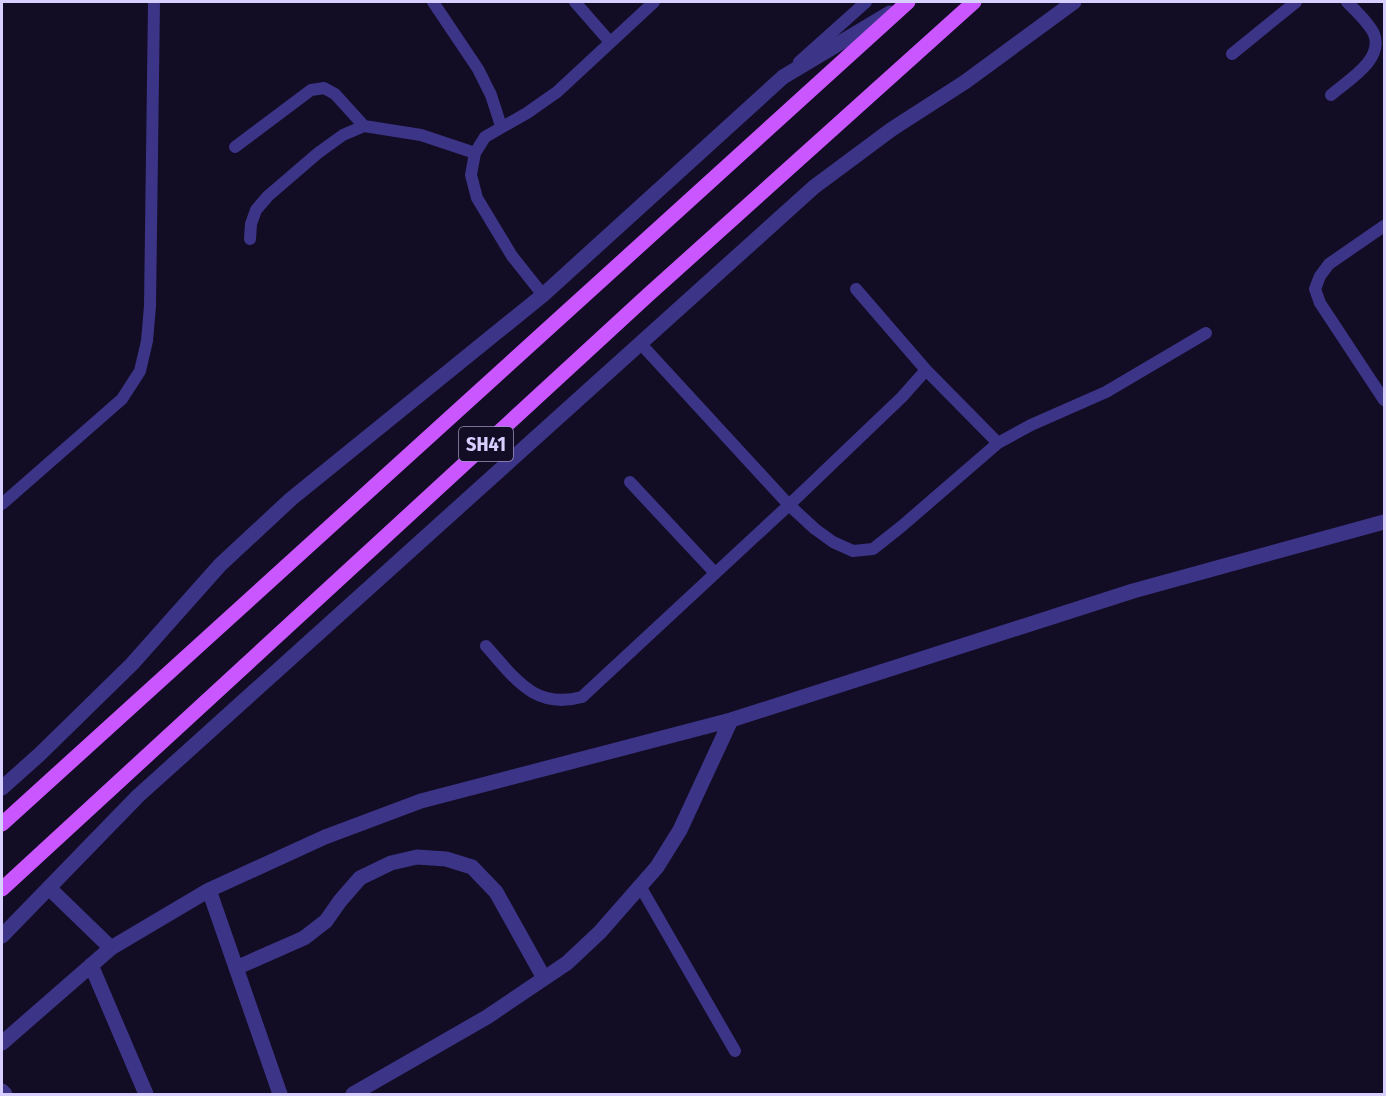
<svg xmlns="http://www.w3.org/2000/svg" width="1386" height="1096" font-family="'Fira Sans Condensed',sans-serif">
<rect width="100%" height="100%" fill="#120c24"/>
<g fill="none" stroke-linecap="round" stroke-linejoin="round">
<path stroke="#3c3486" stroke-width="12" d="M433,2L478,69L491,95L501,126
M575,2L610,42
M1232,54L1296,2
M799,62L866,2
M1331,95C1348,80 1384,60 1374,34C1369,23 1356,11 1347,2
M235,147L311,90L324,88L335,94L364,126
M1384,226L1329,264L1320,276L1315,289L1320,303L1384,400
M250,239L251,224L256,210L268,196L318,153L343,135L364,126L421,135L475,153
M856,289L926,370L998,443
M543,295L512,256L477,198L471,175L475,153L485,137L527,113L557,92L654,2
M640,343L789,505L815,529L833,542L853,551L873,549L902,526L998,443L1031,425L1106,392L1206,333
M630,482L715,573
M2,504L122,399L140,371L147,341L150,306L154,2
M486,646C515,678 534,710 582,697L789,505L902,397L926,370
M640,886L735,1051"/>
<path stroke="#3c3486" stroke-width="15" d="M49,888L111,948
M209,890L280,1094
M91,965L146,1094
M236,968L304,938L326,921L340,901L360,878L391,863L417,857L446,859L472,867L496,892L544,978
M2,1043L111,948L209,890L325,837L421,801L731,720L1133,591L1384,522
M2,1091L5,1094
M353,1094L487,1017L567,963L600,932L657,867L680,830L731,720"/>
<path stroke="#3c3486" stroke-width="15" d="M2,788L40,754L132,664L220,565L291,499L543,295L783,77L890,13
M2,936L138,796L814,187L892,129L965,82L1074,2"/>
<path stroke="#c956ff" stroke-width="15" d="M2,824L908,2
M2,889L648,295L974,2"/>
</g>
<g text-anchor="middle" stroke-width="5" stroke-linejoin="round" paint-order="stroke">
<rect fill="#120c24" stroke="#9c94bd" stroke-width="1.5" x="459" y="427" width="54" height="34" rx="4.5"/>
<g font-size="20" font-weight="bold" fill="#d7cfff">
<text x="486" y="451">SH41</text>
</g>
</g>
<rect width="1386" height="1096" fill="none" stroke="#d7cfff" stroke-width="6"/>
</svg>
